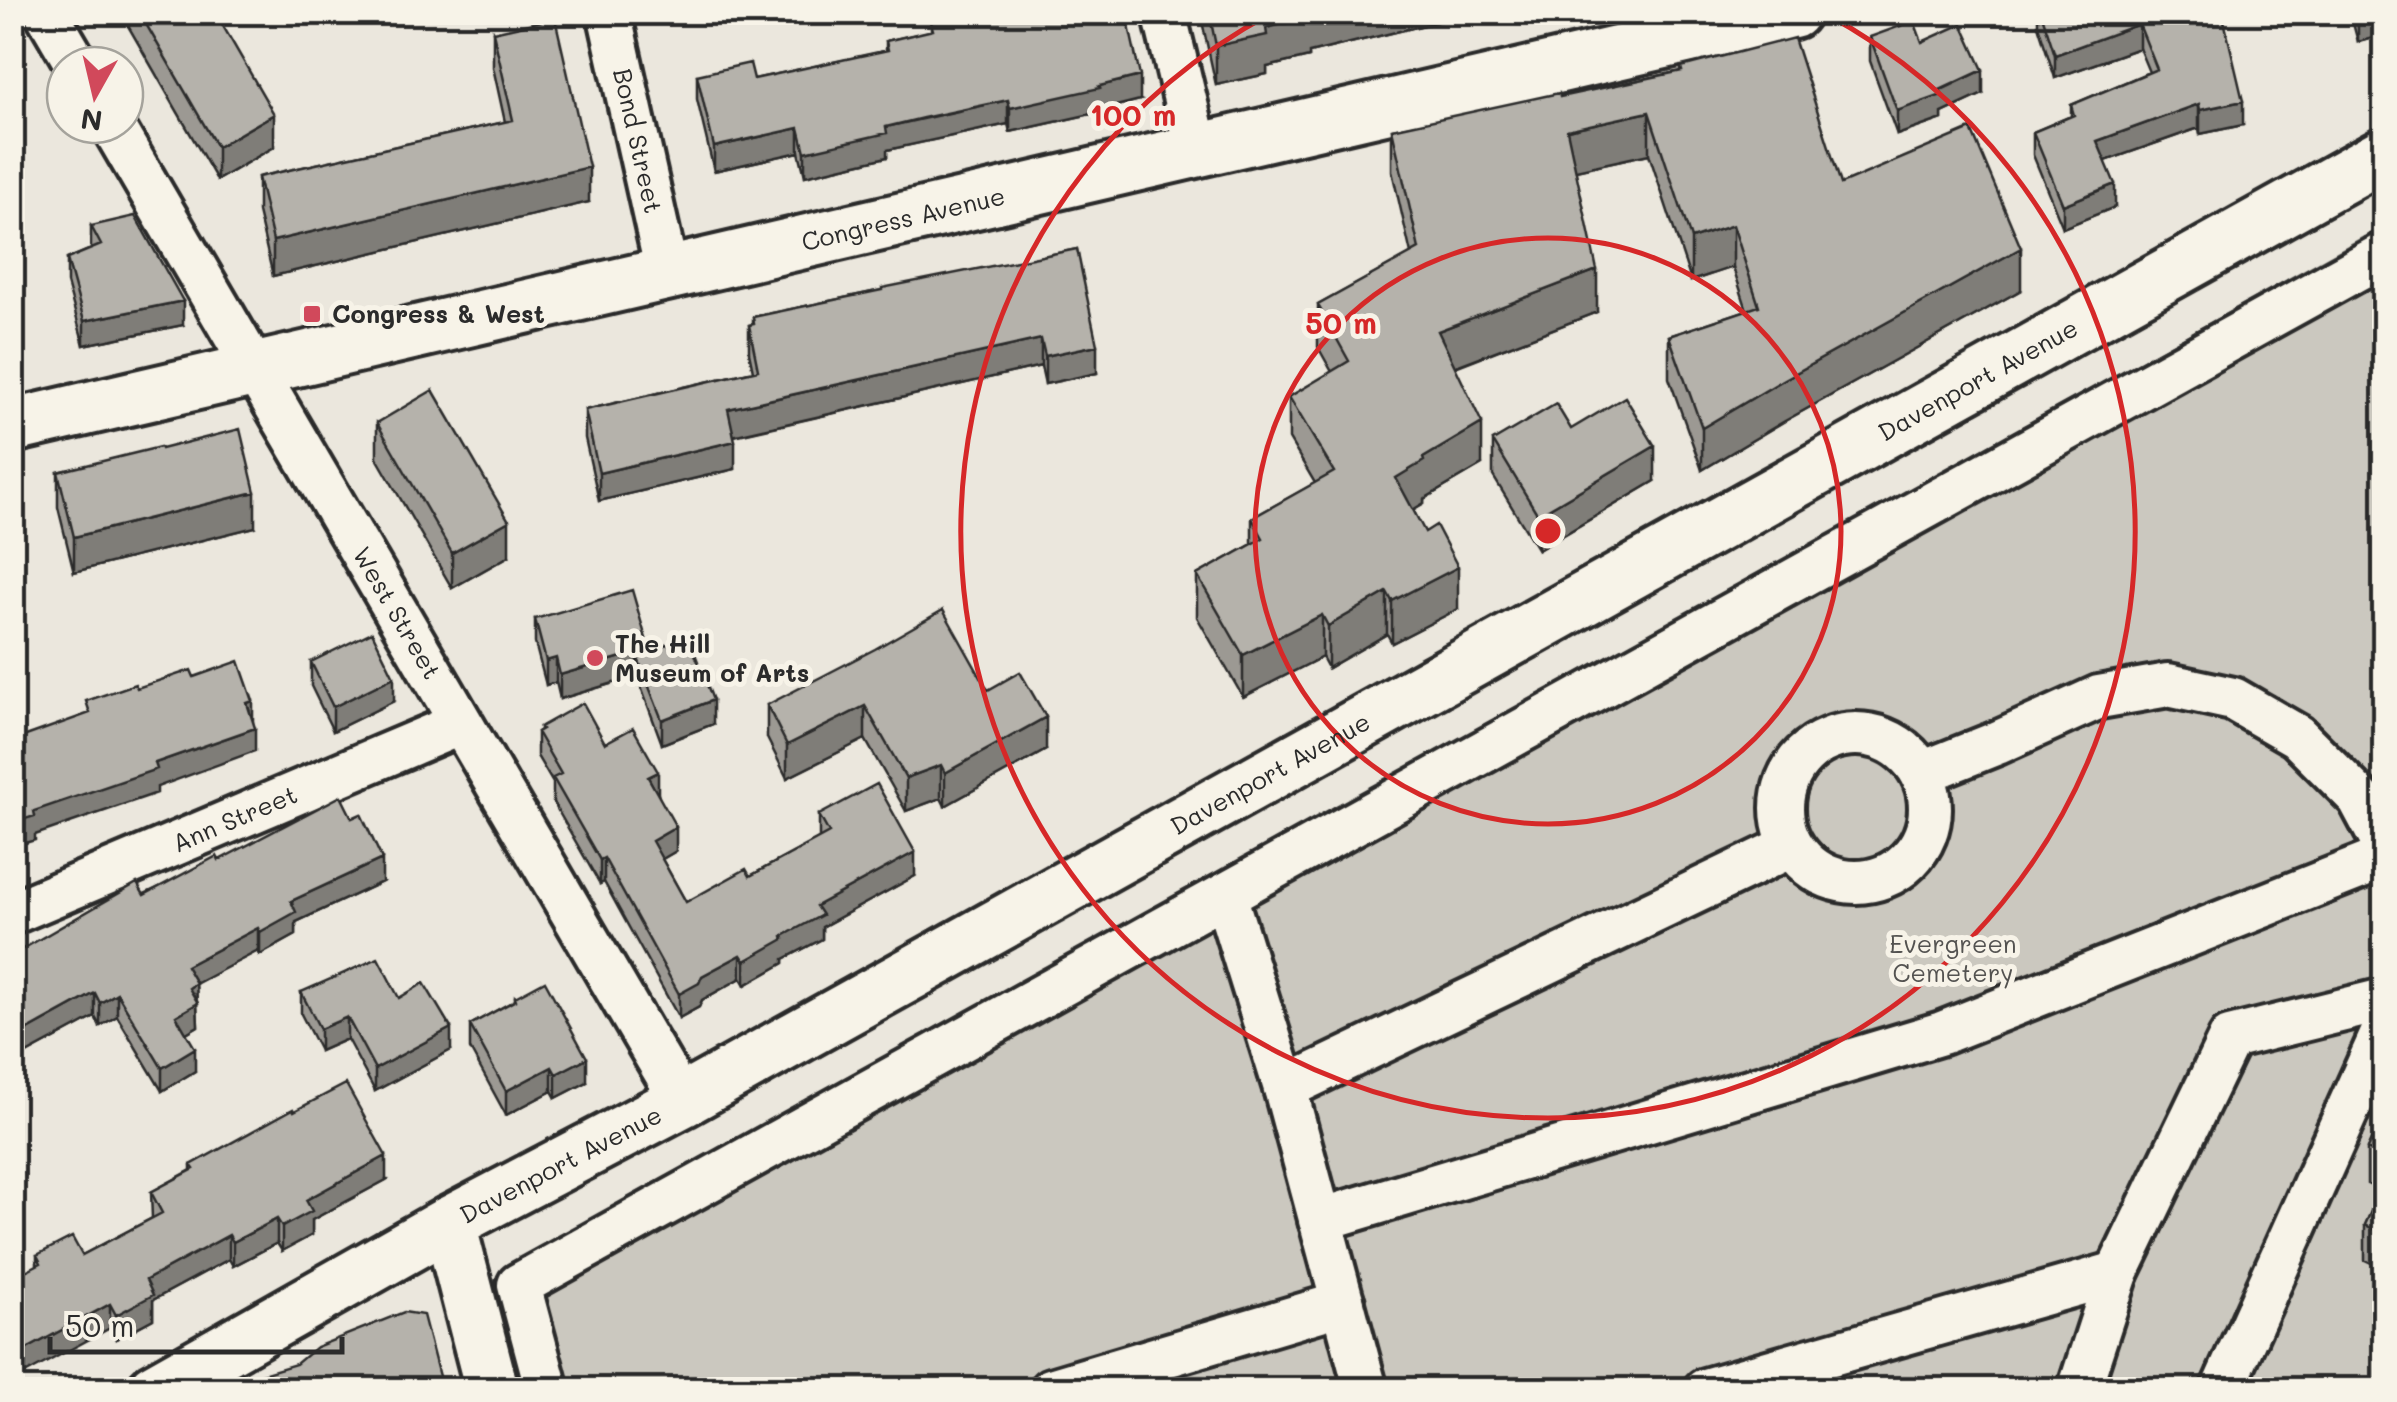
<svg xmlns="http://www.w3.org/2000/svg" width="2397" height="1402" font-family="Mali,sans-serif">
<rect width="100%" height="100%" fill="#ebe7dd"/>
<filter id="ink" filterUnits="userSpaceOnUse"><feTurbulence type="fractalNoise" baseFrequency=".01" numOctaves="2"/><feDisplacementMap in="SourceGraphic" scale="20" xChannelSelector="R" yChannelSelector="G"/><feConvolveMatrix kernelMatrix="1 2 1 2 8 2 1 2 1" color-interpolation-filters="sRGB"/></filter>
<g filter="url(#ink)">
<path fill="#cbc8bf" stroke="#7b7a75" stroke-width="2.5" d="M2384,226V1389H524L495,1279Z"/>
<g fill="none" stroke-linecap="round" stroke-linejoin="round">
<defs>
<g id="minor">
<path d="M46,12L77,65"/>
<path id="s1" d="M609,12L667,272"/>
<path d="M1164,12L1197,150"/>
<path id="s2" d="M112,125L682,1101"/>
<circle cx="1856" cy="808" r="74"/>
<path d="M1922,773L1997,743L2099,697L2168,685L2233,699L2297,736L2359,798L2384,845"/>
<path d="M1225,895L1285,1088L1366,1390"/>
<path id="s3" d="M12,913L459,724"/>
<path d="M1285,1088L1791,846"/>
<path d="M1320,1220L1942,1033L2384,858"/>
<path d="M547,1390L519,1285L2384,254"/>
<path d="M1051,1390L1343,1303"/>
<path d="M1705,1390L2117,1273"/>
<path d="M2079,1390L2117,1273L2230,1038L2384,1000"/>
<path d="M2222,1390L2384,1029"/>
</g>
<g id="major">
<path id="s4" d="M12,426L1793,12"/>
<path d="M449,1223L492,1390"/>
<path id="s5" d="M154,1390L449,1223L682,1101L2384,154"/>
</g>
</defs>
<use href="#minor" stroke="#2b2b2b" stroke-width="50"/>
<use href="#major" stroke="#2b2b2b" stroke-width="60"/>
<use href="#minor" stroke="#f7f3e8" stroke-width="42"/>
<use href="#major" stroke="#f7f3e8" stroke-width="52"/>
</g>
<path fill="#9c9993" stroke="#2b2b2b" stroke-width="2.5" d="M120,12H215L274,147L217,180Z
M1200,12H1474V13L1309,53V57L1267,67V74L1216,85Z
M2038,12H2222L2243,125L2200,134L2199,128L2105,161L2115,207L2063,228L2033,155V132L2071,116V105L2149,72L2139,48L2055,78L2038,25Z
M2350,12H2384V35L2358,42Z
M931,22L1140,100L1100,110V112L1010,132L1008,124L923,142L887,150V157L805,176L799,152L714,171L697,99V75L754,79L886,51V41L931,31Z
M493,32L589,202L273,276L258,212V177L505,122L493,67Z
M1870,37L1922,42L1983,94L1942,113V119L1897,135L1870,61Z
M1681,67L1841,184L2021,290L1783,422L1702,470L1669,378V336L1747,310L1733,267L1691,281L1649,154L1575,170L1597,312L1455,367L1482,465L1424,499V503L1413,509L1458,609L1392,643L1387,634L1328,668L1322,657L1243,697L1197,617V575L1252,544V518L1315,483L1289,439V397L1332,372L1318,347V305L1411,254L1392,171V129L1560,97L1681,71Z
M91,226L183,325L84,345L67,283V259L91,249Z
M1077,249L1097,373L1045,384L1041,366L734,436L735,469L599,501L585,438V410L753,371L749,352V325L753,324V317Z
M377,423L509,556L452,588L377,458Z
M1571,429L1655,481L1538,550L1493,476V441Z
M161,449L255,527L74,572L58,507V472Z
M535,619L649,651L713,724L662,744L637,676L560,699L556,682L546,685L535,643Z
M311,662L394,701L333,731L311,686Z
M988,690L1046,750L945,806L941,798L906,811L865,739L787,778L767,738V705Z
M540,727L605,743L658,794L676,851L662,859L686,902L750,876L819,839V815L915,876L822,927V939L784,959V963L745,985L741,978L702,1000L699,1007L679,1018L604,882L600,884L553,802V783L537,756V732L540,730Z
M219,860L382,882L296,922V935L260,955L258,951L196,983L198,1026L186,1033L195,1071L162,1091L117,1016L100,1026L95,1017L17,1059L12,1051V942L19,951Z
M301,992L399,998L451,1050L375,1091L347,1039L320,1051L301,1014Z
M515,997L587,1082L556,1098L552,1091L506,1115L470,1049V1025L515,1000Z
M2384,1117V1269L2365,1260V1225L2381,1190L2367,1184V1149Z
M191,1165L386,1180L312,1220V1235L282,1251L277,1243L233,1266L229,1259L153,1300V1319L116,1339L110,1328L37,1265V1255H82L152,1218L151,1192L191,1170Z"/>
<path fill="#7f7d78" stroke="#2b2b2b" stroke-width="2.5" d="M1313,12H1474V13L1309,53V57L1267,67V74L1216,85V46Z
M2378,12H2384V35L2358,42V18Z
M2139,24V48L2055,78V55Z
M1983,70V94L1942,113V119L1897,135V111Z
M1140,76V100L1100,110V112L1010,132V108Z
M1008,100V124L887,150V157L805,176V152L886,127Z
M2243,101V125L2200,134V110Z
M2199,104V128L2097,164V141Z
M1649,112V154L1567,172V130Z
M274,114V147L217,180V147Z
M799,128V152L714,171V147Z
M589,167V202L273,276V241Z
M2115,184V207L2063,228V205Z
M1733,225V267L1691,281V239Z
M2021,248V290L1783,422L1702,470V428L1783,380Z
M1597,270V312L1438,373V331Z
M183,301V325L84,345V321Z
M1041,339V366L728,437V409Z
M1097,345V373L1045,384V356Z
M1482,423V465L1424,499V503L1396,520V478L1423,458Z
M735,441V469L599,501V473Z
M1655,446V481L1538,550V515Z
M255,492V527L74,572V537Z
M509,521V556L452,588V553Z
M1458,567V609L1392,643V601Z
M1387,592V634L1328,668V626Z
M1322,615V657L1243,697V655Z
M649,649V673L637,656V676L560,699V675Z
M556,658V682L546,685V661Z
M394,677V701L333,731V707Z
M713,700V724L662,744V720Z
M253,701V725L247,703Z
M865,706V739L787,778V745Z
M1046,717V750L945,806V773Z
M255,728V751L157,787V793L35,835V840L12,847V823L34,811L155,763Z
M941,765V798L906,811V778Z
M658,772V796L648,777Z
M676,827V851L652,865V841Z
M915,852V876L822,927V939L784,959V963L745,985V961L783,936L816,906Z
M604,858V882L600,884V860Z
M382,859V882L296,922V935L260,955V932L291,901Z
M258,928V951L186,989V966Z
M741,955V978L702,1000L699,1007L679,1018V994L702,976Z
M196,983L198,1026L176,1039V1016L189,988Z
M95,993V1017L17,1059V1036Z
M117,993V1016L100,1026V1003Z
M347,1017V1039L320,1051V1029Z
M451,1028V1050L375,1091V1069Z
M195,1048V1071L162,1091V1068Z
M587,1058V1082L556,1098V1074Z
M552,1067V1091L506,1115V1091Z
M386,1156V1180L312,1220V1235L282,1251V1227L306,1200Z
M277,1219V1243L233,1266V1242Z
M229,1235V1259L153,1300V1319L116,1339V1315L146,1280Z
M110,1304V1328L12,1381V1357Z
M441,1384V1390H418Z"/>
<path fill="#b5b2ab" stroke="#2b2b2b" stroke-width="2.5" d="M139,12H215L274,114L217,147Z
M972,12H1126L1140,76L1099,86L1100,88L1010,108L1008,100L923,118L886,127L887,133L805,152L799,128L714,147L697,75L750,63L754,79L888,50L886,41L933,30L931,22Z
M1209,12H1313L1308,14L1309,18L1266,28L1267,35L1216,46Z
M2041,12H2222L2243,101L2200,110L2199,104L2097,141L2115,184L2063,205L2033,132L2074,115L2071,105L2157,69L2139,24L2055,55Z
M2357,12H2378L2358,18Z
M555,18L589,167L273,241L258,177L513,120L493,32Z
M1914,21L1922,42L1962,24L1983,70L1940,90L1942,95L1897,111L1870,37Z
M1794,38L1841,184L1971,129L2021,248L1783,380L1702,428L1669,336L1759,306L1733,225L1691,239L1649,112L1567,130L1597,270L1438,331L1482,423L1423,458L1424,461L1396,478L1425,532L1436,525L1458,567L1392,601L1387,592L1328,626L1322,615L1243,655L1197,575L1263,538L1252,518L1334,472L1289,397L1349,361L1318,305L1419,249L1392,129L1559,93L1560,97L1682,71L1681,67Z
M135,216L183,301L84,321L67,259L101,245L91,226Z
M1077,249L1097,345L1045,356L1041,339L728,409L735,441L599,473L585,410L758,370L749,325L754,324L753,317L882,290V288Z
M433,390L509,521L452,553L377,423Z
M1625,397L1655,446L1538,515L1493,441L1556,404L1571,429Z
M240,429L255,492L74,537L58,472L160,447L161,449Z
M632,590L649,649L560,675L556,658L546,661L535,619Z
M943,610L988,690L1020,672L1046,717L945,773L941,765L906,778L865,706L787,745L767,705L875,649Z
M372,632L394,677L333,707L311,662Z
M688,636L713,700L662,720L637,656Z
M239,661L253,701L247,703L255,728L155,763L157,769L34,811L35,816L12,823V741L90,713L86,701L135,684L137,688L191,670L194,677Z
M583,703L605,743L633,728L658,772L648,777L676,827L652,841L686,902L746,869L750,876L829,833L819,815L877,784L915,852L816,906L822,915L783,936L784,939L745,961L741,955L702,976L699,983L679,994L604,858L600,860L553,778L561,774L537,732L542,729L540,727Z
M341,796L352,818L361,814L382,859L291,901L296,912L260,932L258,928L186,966L196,983L189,988L198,1003L176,1016L195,1048L162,1068L117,993L100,1003L95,993L17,1036L12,1028V942H14L19,951L137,883L144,895L217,856L219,860Z
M378,958L399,998L424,983L451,1028L375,1069L347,1017L320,1029L301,992Z
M545,981L587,1058L556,1074L552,1067L506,1091L470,1025L516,1000L515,997Z
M346,1084L386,1156L306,1200L312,1211L282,1227L277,1219L233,1242L229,1235L146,1280L153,1295L116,1315L110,1304L12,1357V1278L41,1263L37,1255L72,1237L82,1255L162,1213L151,1192L194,1169L191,1165L293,1109L294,1111Z
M2382,1116L2384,1117V1157L2367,1149Z
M2384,1182V1234L2365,1225Z
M404,1312L423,1315L441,1384L418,1390H252L264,1383L262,1374L296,1364L316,1347Z"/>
</g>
<g fill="none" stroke="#d62828" stroke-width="5">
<circle cx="1548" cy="531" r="293"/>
<path d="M1824 13A587 587 0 1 1 1272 13"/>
</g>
<g fill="#d1495b" stroke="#f7f3e8" stroke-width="4">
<rect x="302" y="304" width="20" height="20" rx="5"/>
<circle cx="595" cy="658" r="10"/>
</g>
<g text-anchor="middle" stroke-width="10" stroke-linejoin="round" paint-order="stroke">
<g font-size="25" fill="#2b2b2b" stroke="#f7f3e8">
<text dy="9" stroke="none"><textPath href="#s1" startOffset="132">Bond Street</textPath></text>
<text dy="9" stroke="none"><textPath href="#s4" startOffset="915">Congress Avenue</textPath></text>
<text dy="9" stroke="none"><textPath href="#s5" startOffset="2085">Davenport Avenue</textPath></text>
<text dy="9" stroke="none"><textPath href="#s2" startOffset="565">West Street</textPath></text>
<text dy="9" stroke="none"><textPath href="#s5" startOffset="1275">Davenport Avenue</textPath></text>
<text dy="9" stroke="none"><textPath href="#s3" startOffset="242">Ann Street</textPath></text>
<text dy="9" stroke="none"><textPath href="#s5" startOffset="465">Davenport Avenue</textPath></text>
</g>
<g font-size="25" font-weight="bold" fill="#2b2b2b" stroke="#f7f3e8" text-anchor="start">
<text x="332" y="323">Congress &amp; West</text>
<text x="615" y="653">The Hill<tspan x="615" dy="29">Museum of Arts</tspan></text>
</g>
<g font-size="25" fill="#535250" stroke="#f7f3e8">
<text x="1953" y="953">Evergreen<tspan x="1953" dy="29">Cemetery</tspan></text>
</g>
</g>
<circle cx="1548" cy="531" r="15" fill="#d62828" stroke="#f7f3e8" stroke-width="5"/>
<g font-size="30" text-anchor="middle" font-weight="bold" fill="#d62828" stroke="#f7f3e8" stroke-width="10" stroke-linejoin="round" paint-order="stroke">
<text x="1133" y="126">100 m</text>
<text x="1341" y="334">50 m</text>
</g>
<rect width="2397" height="1402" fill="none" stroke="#f7f3e8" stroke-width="50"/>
<rect x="25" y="25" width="2347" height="1352" fill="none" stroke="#2b2b2b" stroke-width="4" filter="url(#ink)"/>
<g transform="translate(95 95) rotate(188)"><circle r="48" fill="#f7f3e8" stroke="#a5a39c" stroke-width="2.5"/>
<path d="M0-8L18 38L0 25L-18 38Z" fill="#d1495b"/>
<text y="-15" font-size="28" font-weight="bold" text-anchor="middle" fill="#2b2b2b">N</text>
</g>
<path d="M50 1337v15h292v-15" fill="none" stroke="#2b2b2b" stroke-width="5"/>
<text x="65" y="1337" font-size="30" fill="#2b2b2b" stroke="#f7f3e8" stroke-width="8" paint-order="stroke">50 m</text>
</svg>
